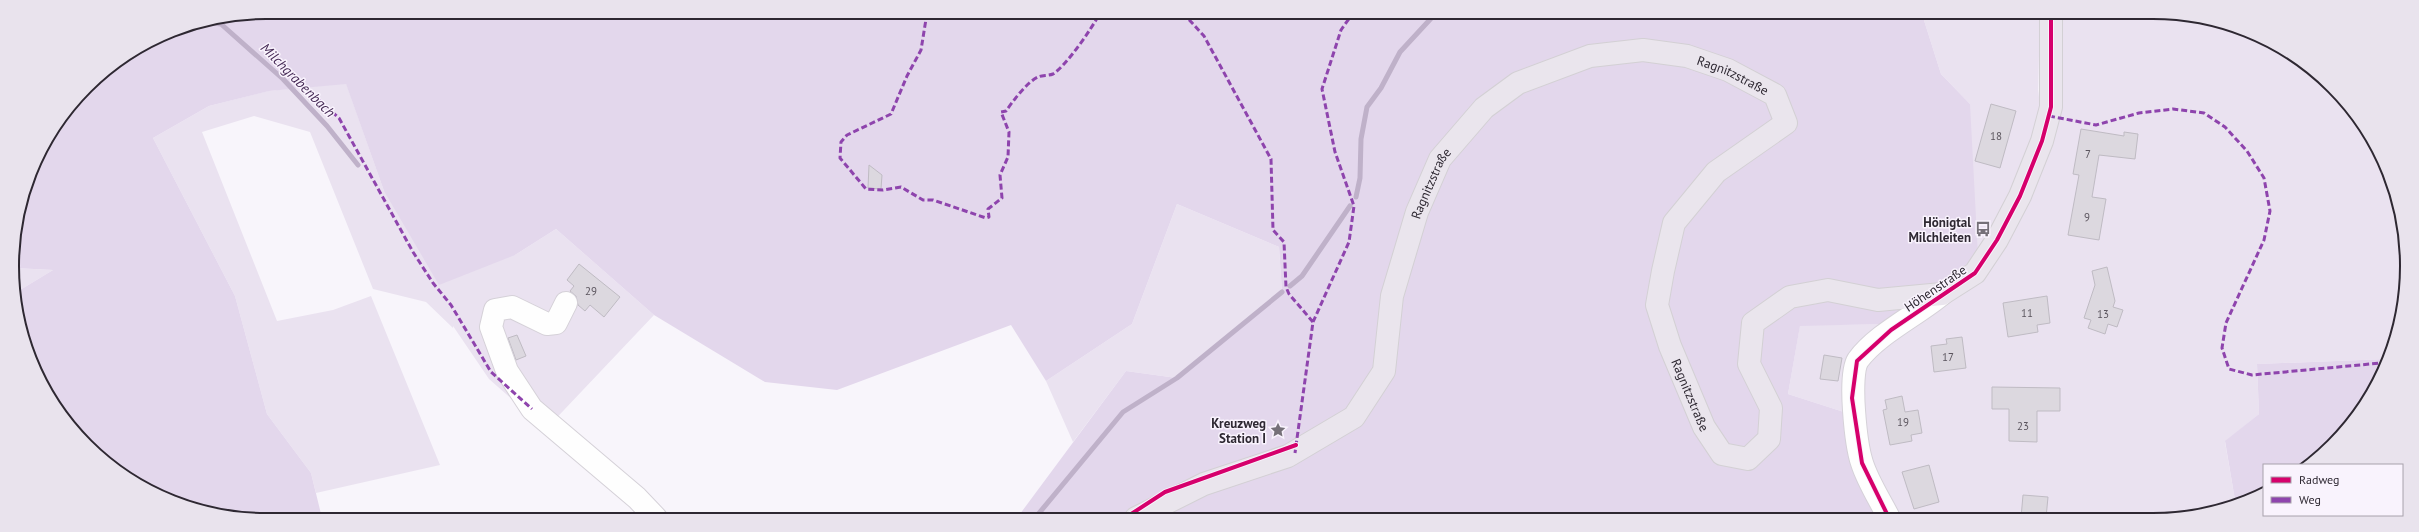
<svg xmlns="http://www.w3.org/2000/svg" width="2419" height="532" font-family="'PT Sans',sans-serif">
<rect width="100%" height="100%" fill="#f8f5fb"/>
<path fill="#eae2f0" d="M1922,14H2040L2038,97L2049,14H2186L2280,46L2355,112L2398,200L2405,299L2387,359L2257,364L2259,414L2225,442L2235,500L2228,505L2186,518H1874L1847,413L1788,394L1800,325L1882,324L1970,104L1941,74Z
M346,83L384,191L515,255L556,229L654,315L546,429L489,379L453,326V328L426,302L373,289L310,132L254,116L202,132L277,321L333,310L371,296L440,465L316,493L311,473L267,414L235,296L153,138L209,106L268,91Z
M1177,204L1279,247L1282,292L1177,378L1126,371L1073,442L1046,381L1132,324Z
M14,268L53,270L20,290L22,336Z"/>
<path fill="#e3d7ec" d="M266,12L1922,14L1941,74L1970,104L1978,256L1882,324L1800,326L1788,394L1847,413L1874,518H1181L1158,496L1121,518H1017L1126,371L1177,378L1282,292L1279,247L1177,204L1132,324L1046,381L1011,325L837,390L765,382L654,315L556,229L515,255L439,285L384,191L346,84L269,91L209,106L153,138L235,296L267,414L311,473L322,518H233L139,486L65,421L22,336L20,290L53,270L14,268L13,249L38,154L98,75L169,31Z
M2387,359L2381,379L2332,446L2306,465H2264V494L2228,505L2235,500L2225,441L2259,414L2257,364Z"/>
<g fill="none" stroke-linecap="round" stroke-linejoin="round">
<path stroke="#bfb1c9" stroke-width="5" d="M213,23L221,24L283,79L327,126L358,165
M1356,197L1360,178L1361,139L1367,107L1381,88L1400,52L1436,13
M1290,286L1302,276L1350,206
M1035,518L1123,412L1177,378L1282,292"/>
</g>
<path fill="#dcd8df" stroke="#bfbbc3" d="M1991,104L2016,111L2000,168L1975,161Z
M2081,129L2124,136V132L2138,134L2135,159L2099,155L2092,197L2106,199L2099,240L2068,235L2079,175L2073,174Z
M869,165L882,175L881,189L868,188Z
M579,264L620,297L604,317L590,305L585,311L578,305L576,296L570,291L574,286L567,280Z
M2107,267L2115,301L2113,307L2123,310L2117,327L2108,324L2105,334L2088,328L2091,320L2084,318L2095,285L2092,271Z
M2047,296L2050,323L2037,325L2038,332L2008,337L2003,303Z
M517,335L526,356L516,360L508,338Z
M1962,337L1966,368L1934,372L1931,346L1947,344L1946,339Z
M1824,355L1842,358L1838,381L1820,379Z
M1992,387L2060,388V411H2037V442L2009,441V409H1992Z
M1902,396L1905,412L1918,410L1922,433L1911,435L1912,441L1890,445L1883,410L1887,409L1885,400Z
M1929,465L1939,502L1914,509L1902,472Z
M2023,495L2048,497L2046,518H2021Z"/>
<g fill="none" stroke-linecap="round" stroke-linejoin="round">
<defs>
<path id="minor" d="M566,303L556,323L547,324L512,307L495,310L491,327L507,371L532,409L637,498L656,518
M1889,518C1880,500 1868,482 1862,463C1856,445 1848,375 1858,360C1877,334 1917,315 1942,294"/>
<g id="major">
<path id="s1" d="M1136,518L1204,484L1288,456L1354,417L1384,371L1392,296L1417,212L1440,159L1484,108L1518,83L1590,56L1643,50L1687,56L1728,70L1775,95L1786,123L1716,172L1674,223L1663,271L1657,305L1670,346L1704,427L1722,454L1748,459L1769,439L1771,408L1749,364L1753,323L1790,297L1828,290L1878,300L1942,294L1975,273L1997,240L2020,196L2042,141L2051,107V14"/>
</g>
</defs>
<use href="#minor" stroke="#d5d1d8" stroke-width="24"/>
<use href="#major" stroke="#d3d0d4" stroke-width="24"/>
<use href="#minor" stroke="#fefefe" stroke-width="22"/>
<use href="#major" stroke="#eae5ed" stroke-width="22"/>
<path stroke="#8e44ad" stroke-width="3" stroke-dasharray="6 3" stroke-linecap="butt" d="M927,13L921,50L907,76L891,114L847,135L841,142L840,158L866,189L883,190L901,187L923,200H933L986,218L989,217L988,209L1002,198L1000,175L1008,157L1009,132L1001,112L1006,111C1013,101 1027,82 1038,77C1042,75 1048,76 1053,74C1067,65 1092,28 1100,13
M1183,13L1204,36L1271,159L1273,230L1284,242L1286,287L1289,294L1313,322L1295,453
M275,55L285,70L339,118L413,252L433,283L451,305L491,372L532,409
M2049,116L2096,125L2139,113L2173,109L2204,113L2225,127L2247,151L2264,178L2270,211L2264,240L2226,323L2222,348L2229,369L2252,375L2381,363
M1313,322L1349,242L1354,206L1335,152L1322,89L1341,30L1353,13"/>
<defs>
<path id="cycleway" d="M1125,518L1165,492L1296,445
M1889,518L1862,463L1852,398L1857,361L1891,330L1975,273L1997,240L2020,196L2042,141L2051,107V14"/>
</defs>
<use href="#cycleway" stroke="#f9f3fd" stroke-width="6"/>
<use href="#cycleway" stroke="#d6006c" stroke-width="4"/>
</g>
<defs>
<symbol id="bus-bare" viewBox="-9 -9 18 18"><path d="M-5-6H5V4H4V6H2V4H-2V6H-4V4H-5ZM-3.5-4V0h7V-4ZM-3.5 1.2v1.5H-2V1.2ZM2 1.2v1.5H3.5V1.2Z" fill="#757078" stroke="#f9f3fd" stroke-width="2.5" paint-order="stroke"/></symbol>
<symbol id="sight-bare" viewBox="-9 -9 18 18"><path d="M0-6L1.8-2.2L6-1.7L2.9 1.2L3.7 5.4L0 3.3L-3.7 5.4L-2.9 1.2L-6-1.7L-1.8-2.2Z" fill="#757078" stroke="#f9f3fd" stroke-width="2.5" paint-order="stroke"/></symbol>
</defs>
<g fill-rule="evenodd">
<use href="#bus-bare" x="1972" y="218" width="22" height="22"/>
<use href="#sight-bare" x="1267" y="419" width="22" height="22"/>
</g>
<g text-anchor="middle" stroke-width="3" stroke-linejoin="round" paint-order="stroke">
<g font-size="11" fill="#5a545d">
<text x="1996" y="140">18</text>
<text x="2088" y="158">7</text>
<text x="2087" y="221">9</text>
<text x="591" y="295">29</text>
<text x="2027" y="317">11</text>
<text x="2103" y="318">13</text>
<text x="1948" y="361">17</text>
<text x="1903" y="426">19</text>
<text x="2023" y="430">23</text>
</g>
<g font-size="13" fill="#2e2832" stroke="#f9f3fd">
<text dy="5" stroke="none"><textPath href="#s1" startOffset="851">Ragnitzstraße</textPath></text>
<text dy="5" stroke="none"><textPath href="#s1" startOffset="491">Ragnitzstraße</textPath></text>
<text transform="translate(1935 288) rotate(-34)" y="5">Höhenstraße</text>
<text dy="5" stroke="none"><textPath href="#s1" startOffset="1259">Ragnitzstraße</textPath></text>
</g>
<g font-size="13" font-weight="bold" fill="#2e2832" stroke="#f9f3fd" text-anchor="end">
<text x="1971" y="227">Hönigtal<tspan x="1971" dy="15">Milchleiten</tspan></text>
<text x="1266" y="428">Kreuzweg<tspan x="1266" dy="15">Station I</tspan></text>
</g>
<g font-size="14" font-style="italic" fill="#452955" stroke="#f9f3fd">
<text transform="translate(298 80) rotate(45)" y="5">Milchgrabenbach</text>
</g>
</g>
<path d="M0 0H2419V532H0ZM266 19H2153A247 247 0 0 1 2400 266V266A247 247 0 0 1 2153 513H266A247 247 0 0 1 19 266V266A247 247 0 0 1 266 19Z" fill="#e9e3ed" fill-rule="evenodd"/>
<path fill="none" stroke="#2e2832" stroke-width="2" d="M266 19H2153A247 247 0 0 1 2400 266V266A247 247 0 0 1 2153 513H266A247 247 0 0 1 19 266V266A247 247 0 0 1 266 19Z"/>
<rect x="2263" y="464" width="140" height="52" fill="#f9f3fd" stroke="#a8a2ac"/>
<rect x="2271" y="477" width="20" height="6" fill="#d6006c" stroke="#a8a2ac"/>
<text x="2299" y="484" font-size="12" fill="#2e2832">Radweg</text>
<rect x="2271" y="497" width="20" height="6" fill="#8e44ad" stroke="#a8a2ac"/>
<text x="2299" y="504" font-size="12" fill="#2e2832">Weg</text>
</svg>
